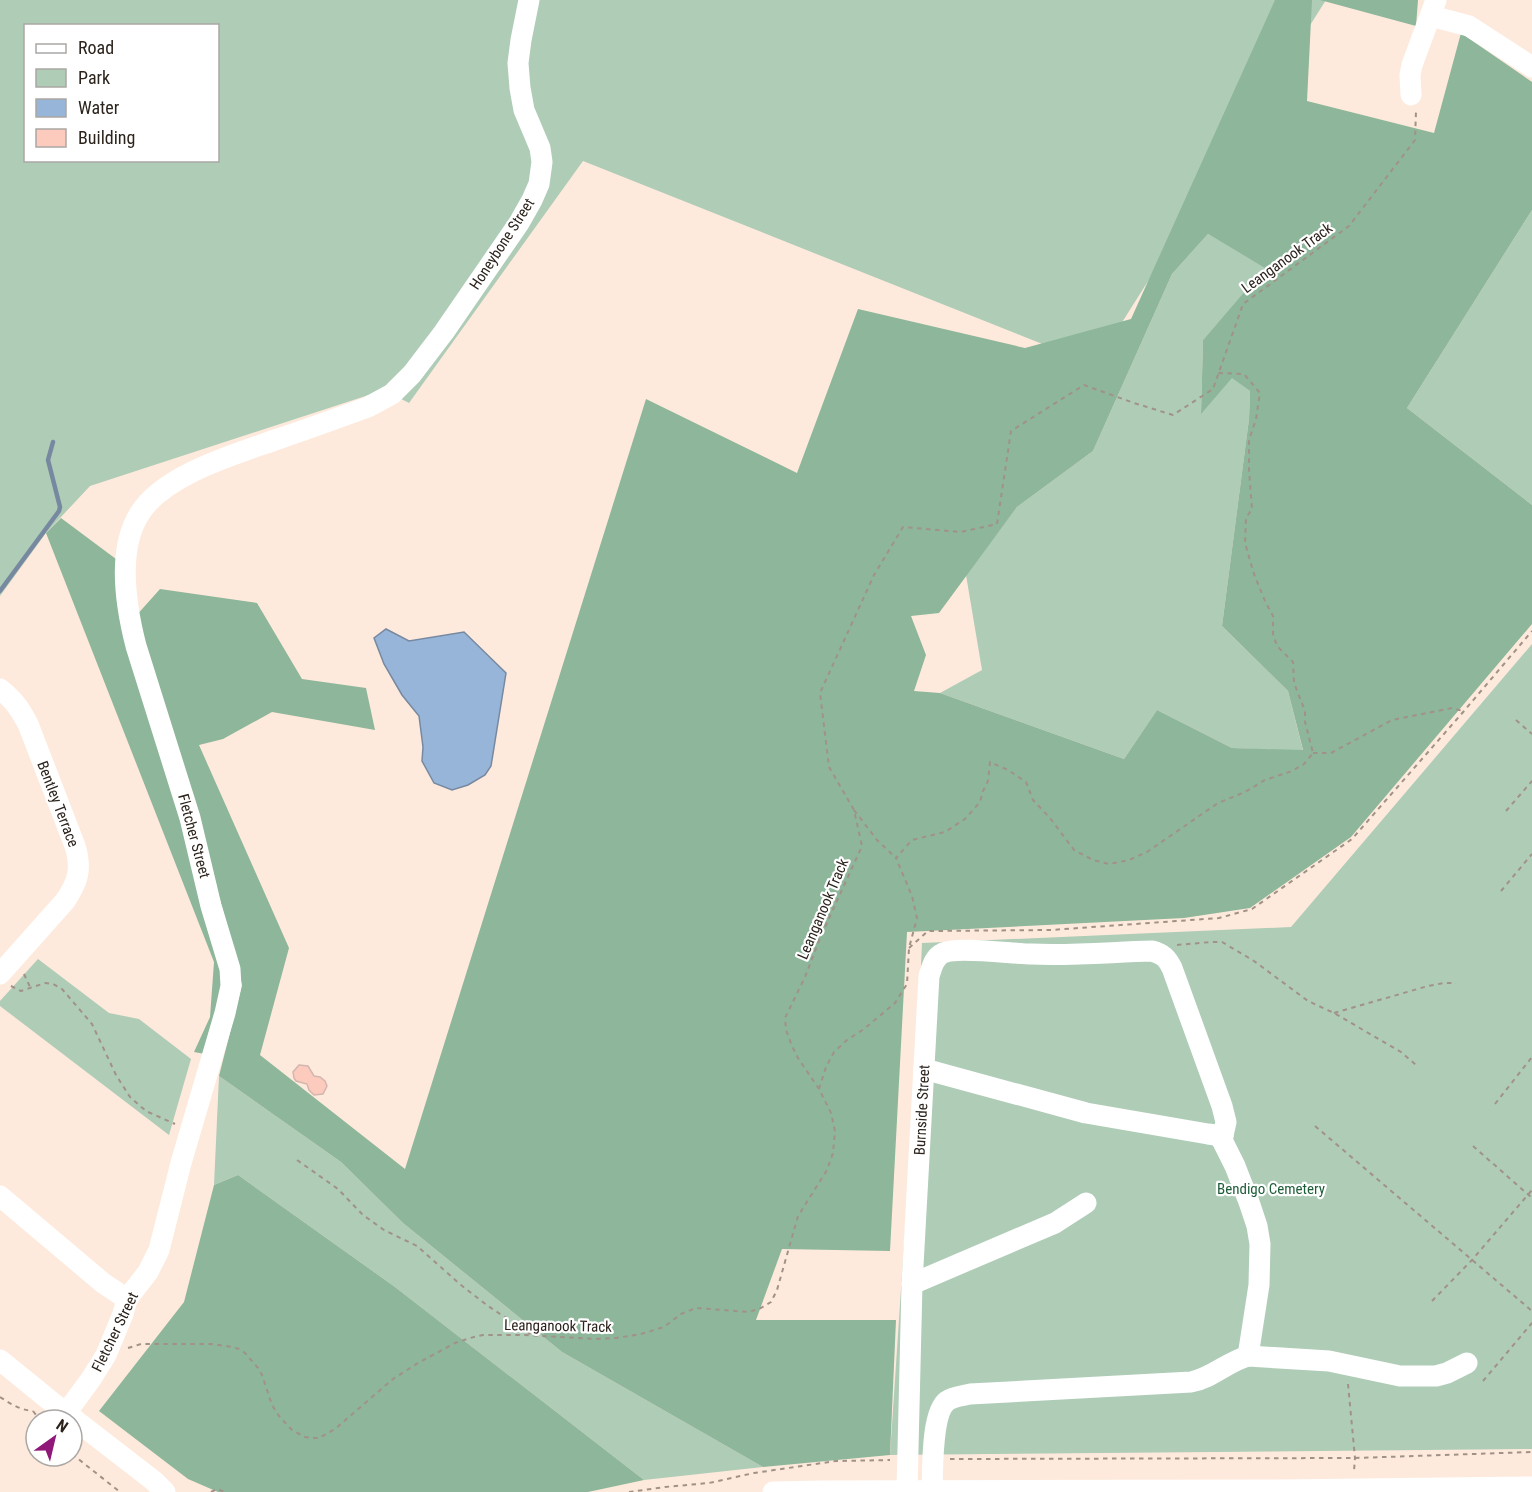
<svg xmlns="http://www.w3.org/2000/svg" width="1532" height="1492" font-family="'Roboto Condensed',sans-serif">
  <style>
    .green { fill: #afccb7; fill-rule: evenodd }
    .forest { fill: #8db69a; fill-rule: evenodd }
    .water { fill: #97b5d8; stroke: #7789a0; stroke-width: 1.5 }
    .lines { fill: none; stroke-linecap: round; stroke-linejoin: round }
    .stream { stroke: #7789a0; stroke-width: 4.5 }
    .building { fill: #fdcabe; stroke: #d3b6ae; stroke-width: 1.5 }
    .path { stroke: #a19287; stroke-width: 2; stroke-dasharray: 4.5 4.5; stroke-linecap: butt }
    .minor { stroke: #fff; stroke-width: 21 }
    .labels { text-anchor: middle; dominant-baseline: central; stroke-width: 4.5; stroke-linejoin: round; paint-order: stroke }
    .street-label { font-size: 15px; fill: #2b231c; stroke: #fff }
    .park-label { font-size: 15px; fill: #1d5d38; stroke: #fff }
  </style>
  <rect width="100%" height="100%" fill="#feeadc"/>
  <g class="green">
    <path d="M 0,0 L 1326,0 L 1095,365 L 583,161 L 409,403 L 384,390 L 90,486 L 46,533 L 0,596 ZM 26,26 L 218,26 L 218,160 L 26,160 Z"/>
    <path d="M 1532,210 L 1532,505 L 1407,408 Z"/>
    <path d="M 1208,234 L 1266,268 L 1203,340 L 1201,413 L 1232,377 L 1250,391 L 1249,419 L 1222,626 L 1288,691 L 1303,751 L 1232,748 L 1157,710 L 1124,759 L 940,693 L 982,670 L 966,575 L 1017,507 L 1093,451 L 1172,274 Z"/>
    <path d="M 1532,644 L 1532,1449 L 890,1455 L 918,1033 L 922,943 L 1291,927 Z"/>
    <path d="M 38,959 L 109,1013 L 139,1019 L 191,1059 L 169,1135 L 0,1006 L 0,1001 Z"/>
    <path d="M 219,1076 L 341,1162 L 403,1223 L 562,1352 L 763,1467 L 644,1480 L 395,1287 L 238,1175 L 214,1185 Z"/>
  </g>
  <g class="forest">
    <path d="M 1275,0 L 1312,0 L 1307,101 L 1434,133 L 1461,33 L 1532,82 L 1532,210 L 1407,408 L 1532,505 L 1532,624 L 1351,837 L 1250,908 L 1184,918 L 907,932 L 890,1251 L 782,1249 L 756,1320 L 896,1320 L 890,1455 L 763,1467 L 562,1352 L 403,1223 L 341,1162 L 219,1076 L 242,985 L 222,907 L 135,617 L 160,589 L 257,603 L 302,679 L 366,688 L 375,730 L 272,712 L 223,739 L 199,745 L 289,948 L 260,1055 L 405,1169 L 646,399 L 797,473 L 858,309 L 1025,348 L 1131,319 ZM 1208,234 L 1265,268 L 1203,340 L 1201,414 L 1232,378 L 1250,391 L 1249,419 L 1222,626 L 1288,691 L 1303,750 L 1232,748 L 1157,710 L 1124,759 L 940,693 L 914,691 L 926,655 L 911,616 L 939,613 L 1017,507 L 1093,451 L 1172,274 Z"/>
    <path d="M 1320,0 L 1418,0 L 1416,26 Z"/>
    <path d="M 61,518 L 120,562 L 187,830 L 227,995 L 205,1054 L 194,1052 L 210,1017 L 214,962 L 46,533 Z"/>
    <path d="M 238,1175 L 395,1287 L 644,1480 L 588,1492 L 218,1492 L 188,1479 L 99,1411 L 184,1302 L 214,1185 Z"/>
  </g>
  <path class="water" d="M 386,629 L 409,641 L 464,632 L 506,673 L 491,766 L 485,775 L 468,785 L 452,790 L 434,783 L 422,761 L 423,747 L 419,716 L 402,695 L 384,664 L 374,638 Z"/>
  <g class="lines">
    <path class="stream" d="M 0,591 L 59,511 L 60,507 L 48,460 L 53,442"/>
  </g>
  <path class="building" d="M 299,1065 L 308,1066 L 314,1076 L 320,1077 L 325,1081 L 327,1086 L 323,1094 L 314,1095 L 309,1090 L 307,1084 L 296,1081 L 294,1078 L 293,1072 Z"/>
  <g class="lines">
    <g class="path">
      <path d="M 1516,720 L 1532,734"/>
      <path d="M 1313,753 L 1331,753 L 1392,720 L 1452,708 L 1463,711"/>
      <path d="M 854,810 L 877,840 L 896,858"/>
      <path d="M 1506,811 L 1532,781"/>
      <path d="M 1501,891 L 1532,854"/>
      <path d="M 1177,945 L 1211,942 L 1222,942 L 1254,961 L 1308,1001 L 1334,1013 L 1401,1052 L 1416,1065"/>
      <path d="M 909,948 L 928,931 L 1051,930 L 1219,918 L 1252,909 L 1352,839 L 1464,711 L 1532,631"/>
      <path d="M 24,974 L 30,987"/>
      <path d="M 11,986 L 21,991 L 45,983 L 53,984 L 62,989 L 92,1024 L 116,1075 L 130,1097 L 146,1111 L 175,1124"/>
      <path d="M 1334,1013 L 1428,986 L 1444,983 L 1456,983"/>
      <path d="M 819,1089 L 826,1067 L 834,1052 L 847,1040 L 864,1029 L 895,1003 L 907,984 L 909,948 L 917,918 L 912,896 L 896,858 L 912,840 L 945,832 L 965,819 L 980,802 L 983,791 L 988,781 L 990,762 L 1008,770 L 1026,782 L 1033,800 L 1050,818 L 1074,850 L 1093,860 L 1109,864 L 1129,860 L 1147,852 L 1218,803 L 1245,792 L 1265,780 L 1292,771 L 1304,764 L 1313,753 L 1305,722 L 1305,711 L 1294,683 L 1293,662 L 1277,646 L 1273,634 L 1273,616 L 1265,601 L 1254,574 L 1245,543 L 1246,518 L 1252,509 L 1249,470 L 1249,440 L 1256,419 L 1260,393 L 1244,374 L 1218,373"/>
      <path d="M 1495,1104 L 1532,1057"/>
      <path d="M 1315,1126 L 1532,1311"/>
      <path d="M 1473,1146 L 1532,1198"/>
      <path d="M 297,1160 L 338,1189 L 363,1215 L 384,1230 L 417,1246 L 461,1285 L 488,1306 L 532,1335"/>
      <path d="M 1432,1301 L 1472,1260 L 1532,1190"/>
      <path d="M 128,1348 L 141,1344 L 211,1344 L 233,1347 L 239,1349 L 245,1353 L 258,1368 L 262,1375 L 272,1405 L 279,1416 L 292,1430 L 305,1437 L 311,1438 L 319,1438 L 335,1429 L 393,1379 L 418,1363 L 455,1343 L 470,1338 L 483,1335 L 525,1335 L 596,1339 L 616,1338 L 641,1334 L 664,1327 L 681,1314 L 696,1308 L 749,1312 L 761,1308 L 771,1302 L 777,1290 L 798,1216 L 827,1170 L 833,1153 L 835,1131 L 831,1113 L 819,1089 L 798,1058 L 792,1046 L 786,1030 L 785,1018 L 805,977 L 820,938 L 862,846 L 854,810 L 829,767 L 820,693 L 874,575 L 903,527 L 961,532 L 997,524 L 1011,431 L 1084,385 L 1134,403 L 1173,415 L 1213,389 L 1243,304 L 1349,226 L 1415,140 L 1416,111"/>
      <path d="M 1483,1381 L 1532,1323"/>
      <path d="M 1348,1384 L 1355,1458 L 1354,1471"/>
      <path d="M 0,1397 C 11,1404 20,1410 33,1411"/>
      <path d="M 33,1411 L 40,1420"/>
      <path d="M 72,1454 L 120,1492"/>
      <path d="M 950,1459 L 1355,1458 L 1532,1452"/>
      <path d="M 211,1492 L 217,1489 L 225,1492"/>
      <path d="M 629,1492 L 665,1487 L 709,1483 L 754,1473 L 836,1461 L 890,1460"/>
    </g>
    <g class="minor">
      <path d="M 1431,16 L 1469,26 L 1532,67"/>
      <path d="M 1411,95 L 1410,75 L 1412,65 L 1436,0"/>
      <path d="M 0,974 L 65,901 C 78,882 82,869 75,846 L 28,724 C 20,709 14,700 0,689"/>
      <path d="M 924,1069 L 1086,1113 L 1208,1134 L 1223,1136"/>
      <path d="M 0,1196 L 103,1283 L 127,1299"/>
      <path d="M 912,1284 L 1055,1223 L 1086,1203"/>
      <path d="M 0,1360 L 48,1399 L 154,1481 L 165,1492"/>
      <path d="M 66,1413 L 91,1379 L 106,1355 L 123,1314 L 127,1299 L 148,1272 L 159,1250 L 181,1163 L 225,1013 L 231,986 L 230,969 L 211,906 L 190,818 L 136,646 C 126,607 116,550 140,513 C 165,474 236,454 278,439 C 308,429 338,418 368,407 L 392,394 L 412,374 L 444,332 L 519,223 L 532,200 L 539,184 L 542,162 L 540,148 L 524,110 L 520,88 L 518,63 L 521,40 L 529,0"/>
      <path d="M 907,1490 L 912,1284 L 929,976 C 932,967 934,957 943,953 C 957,946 1013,954 1031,954 C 1071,956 1112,952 1152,951 C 1163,954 1167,958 1172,968 L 1222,1106 L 1226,1122 L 1222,1140 L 1235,1166 L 1249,1202 L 1257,1226 L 1260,1244 L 1259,1285 L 1248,1356"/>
      <path d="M 932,1490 C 933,1470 931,1413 947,1401 C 954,1396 963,1396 970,1394 L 1191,1382 C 1212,1378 1227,1362 1248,1356 L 1329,1361 L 1400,1376 L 1436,1376 L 1447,1373 L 1467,1363"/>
      <path d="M 773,1492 L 822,1491 L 1279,1490 L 1532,1487"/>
    </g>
  </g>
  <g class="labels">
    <g class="street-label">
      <text transform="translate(502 244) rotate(-57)">Honeybone Street</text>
      <text transform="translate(1287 258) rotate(-36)">Leanganook Track</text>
      <text transform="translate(58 804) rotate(69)">Bentley Terrace</text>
      <text transform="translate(194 836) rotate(75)">Fletcher Street</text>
      <text transform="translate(823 909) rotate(-67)">Leanganook Track</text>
      <text transform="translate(922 1110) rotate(-87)">Burnside Street</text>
      <text transform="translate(558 1326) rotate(1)">Leanganook Track</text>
      <text transform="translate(115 1332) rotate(-64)">Fletcher Street</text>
    </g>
    <g class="park-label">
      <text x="1271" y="1189">Bendigo Cemetery</text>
    </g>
  </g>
  <rect x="24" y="24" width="195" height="138" fill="#ffffff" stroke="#aaa7a4" stroke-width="1.5"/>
  <rect x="36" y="44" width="30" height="9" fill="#ffffff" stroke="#aaa7a4" stroke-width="1.5"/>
  <text x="78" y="54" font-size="18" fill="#2b231c">Road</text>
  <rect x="36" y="69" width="30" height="18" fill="#afccb7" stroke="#aaa7a4" stroke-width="1.5"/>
  <text x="78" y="84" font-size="18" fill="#2b231c">Park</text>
  <rect x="36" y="99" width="30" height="18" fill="#97b5d8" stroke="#aaa7a4" stroke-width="1.5"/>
  <text x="78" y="114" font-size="18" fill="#2b231c">Water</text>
  <rect x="36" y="129" width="30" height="18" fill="#fdcabe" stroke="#aaa7a4" stroke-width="1.5"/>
  <text x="78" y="144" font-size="18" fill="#2b231c">Building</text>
  <g transform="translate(54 1438) rotate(34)"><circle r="28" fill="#ffffff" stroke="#aaa7a4" stroke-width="1.5"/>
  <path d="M0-4.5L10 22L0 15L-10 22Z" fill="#8f1878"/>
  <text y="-9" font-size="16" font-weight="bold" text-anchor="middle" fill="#2b231c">N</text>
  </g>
</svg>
